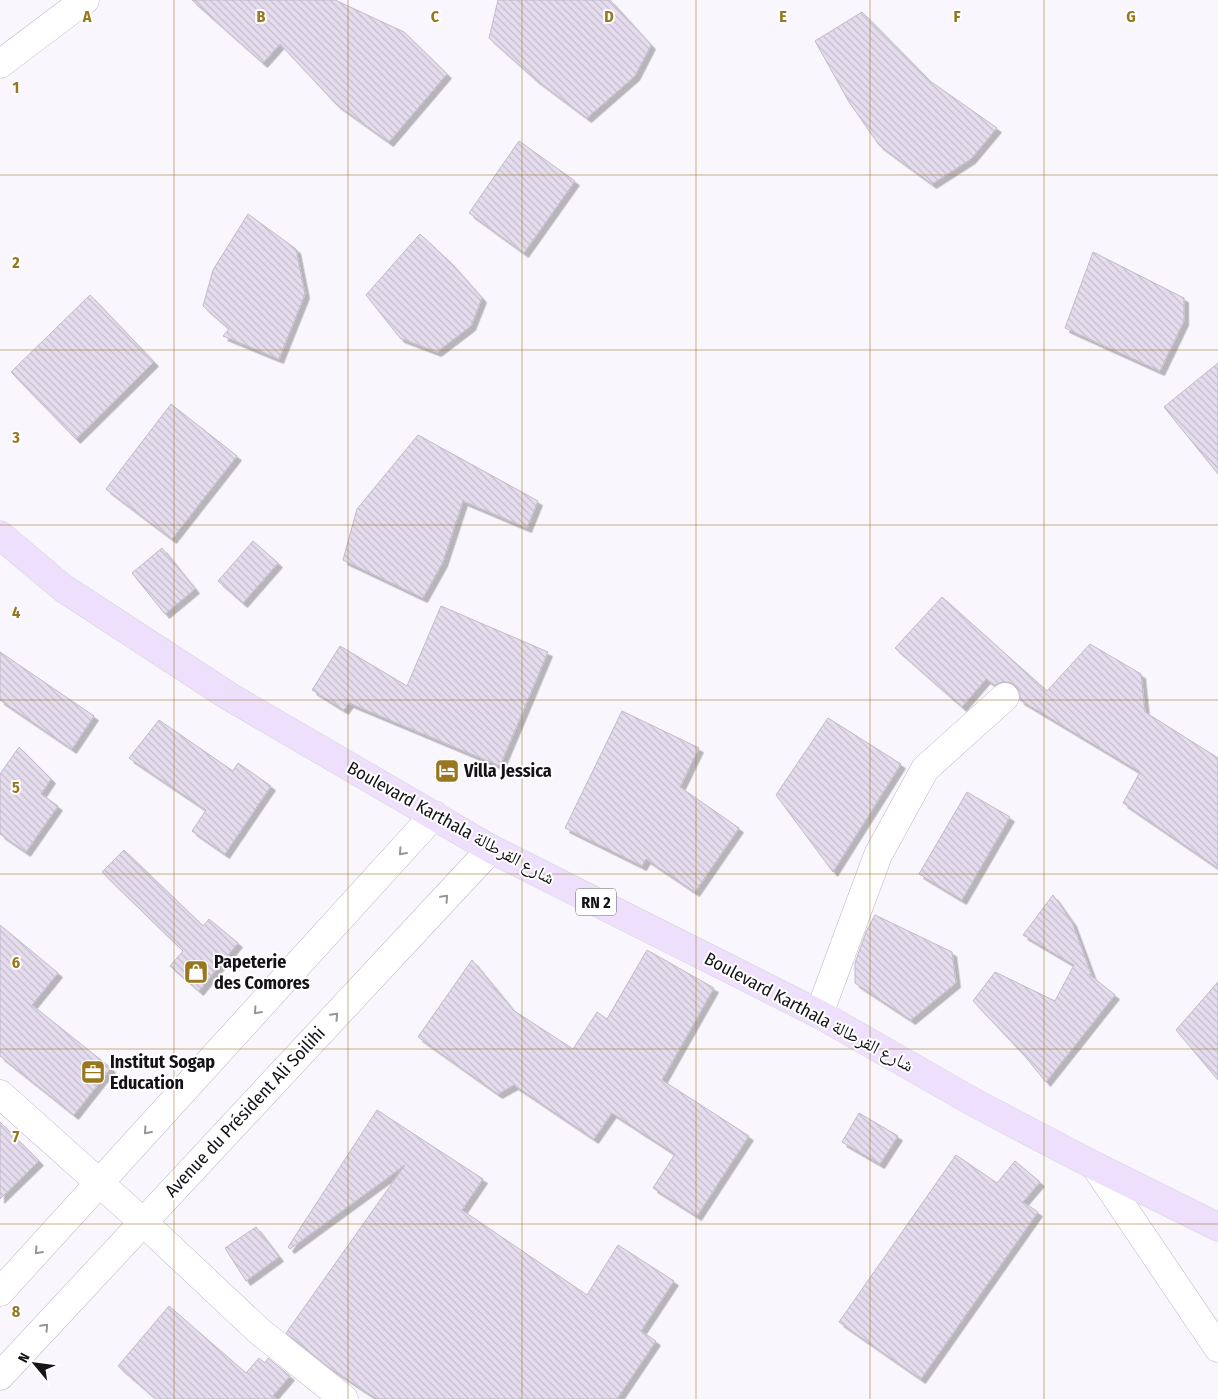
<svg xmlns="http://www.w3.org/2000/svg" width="1218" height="1399" font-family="'Fira Sans Condensed','Noto Naskh Arabic',sans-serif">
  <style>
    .building { fill: url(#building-back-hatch); stroke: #c2baca; filter: url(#shadow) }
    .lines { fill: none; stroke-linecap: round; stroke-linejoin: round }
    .minor-casing { stroke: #bdb5c6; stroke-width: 29 }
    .major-casing { stroke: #d5d5d5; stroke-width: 29 }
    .minor { stroke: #fff; stroke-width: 28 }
    .major { stroke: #eedffd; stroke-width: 28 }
    .oneway { stroke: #969597 }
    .grid { fill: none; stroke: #987720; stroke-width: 1; stroke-opacity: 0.55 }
    .labels { text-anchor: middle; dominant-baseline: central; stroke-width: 4; stroke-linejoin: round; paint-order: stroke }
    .shield { fill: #fff; stroke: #5b5a5d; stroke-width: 1 }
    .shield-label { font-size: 16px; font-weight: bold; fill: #151318 }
    .poi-label { font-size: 18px; font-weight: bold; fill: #151318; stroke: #fff; text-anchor: start }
    .street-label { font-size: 18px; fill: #151318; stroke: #fff }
    .grid-label { font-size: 16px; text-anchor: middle; font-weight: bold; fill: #987720; stroke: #fff; stroke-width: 4; stroke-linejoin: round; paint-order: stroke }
  </style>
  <defs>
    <pattern id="building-back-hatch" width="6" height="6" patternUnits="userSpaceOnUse" patternTransform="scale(1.25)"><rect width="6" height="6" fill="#e5ddee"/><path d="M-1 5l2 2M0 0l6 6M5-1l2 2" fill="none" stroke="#c4bdcb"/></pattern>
    <filter id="shadow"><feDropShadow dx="4.5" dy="4.5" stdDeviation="0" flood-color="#0004"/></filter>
  </defs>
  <rect width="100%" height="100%" fill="#faf6fd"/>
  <g class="building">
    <path d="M 192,0 L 335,0 L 404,32 L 447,74 L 389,142 L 336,104 L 280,44 L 263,63 Z"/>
    <path d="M 498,0 L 610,0 L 651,45 L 635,76 L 587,118 L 535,79 L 489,38 Z"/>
    <path d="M 862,12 L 930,81 L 997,128 L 971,159 L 932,184 L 879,145 L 849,102 L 815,41 Z"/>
    <path d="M 519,141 L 575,181 L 524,253 L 469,213 Z"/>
    <path d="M 248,214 L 296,249 L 305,294 L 279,359 L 223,336 L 229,329 L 203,306 L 213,270 Z"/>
    <path d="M 420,234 L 451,263 L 482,298 L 471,326 L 437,352 L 400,338 L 366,295 Z"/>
    <path d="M 1093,252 L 1184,298 L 1184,321 L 1160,371 L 1065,328 Z"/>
    <path d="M 90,295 L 154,362 L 76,439 L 11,372 Z"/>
    <path d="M 1218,363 L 1218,474 L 1164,407 Z"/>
    <path d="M 171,404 L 237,456 L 172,539 L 106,489 Z"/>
    <path d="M 418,435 L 538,501 L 527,528 L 463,501 L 443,562 L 423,598 L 343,560 L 357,509 Z"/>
    <path d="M 253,541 L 278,563 L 243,603 L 218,581 Z"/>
    <path d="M 162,548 L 195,589 L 165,614 L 132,573 Z"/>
    <path d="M 942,597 L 1047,691 L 1090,644 L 1141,674 L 1145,712 L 1218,758 L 1218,868 L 1123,803 L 1140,772 L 1020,700 L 1020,693 L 1016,686 L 1009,682 L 1002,682 L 995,685 L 986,679 L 962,707 L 895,648 Z"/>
    <path d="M 441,606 L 548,652 L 500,766 L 349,703 L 344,710 L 312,690 L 340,646 L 407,686 Z"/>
    <path d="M 0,652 L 94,716 L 72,749 L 0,700 Z"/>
    <path d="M 622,711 L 699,748 L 680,787 L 739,828 L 695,892 L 646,859 L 642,866 L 565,828 Z"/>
    <path d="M 828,718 L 901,764 L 833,872 L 776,795 Z"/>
    <path d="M 159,720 L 233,771 L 238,763 L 271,786 L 225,854 L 192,831 L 206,810 L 129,758 Z"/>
    <path d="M 19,747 L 51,779 L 41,794 L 58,806 L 26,852 L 0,834 L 0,774 Z"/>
    <path d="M 967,792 L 1010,817 L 962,900 L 919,874 Z"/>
    <path d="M 124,850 L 203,926 L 209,919 L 238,943 L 199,991 L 170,966 L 183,951 L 102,872 Z"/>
    <path d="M 1053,895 L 1072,922 L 1092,976 L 1089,974 L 1115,995 L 1046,1082 L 1024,1055 L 973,1001 L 995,972 L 1055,1001 L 1074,965 L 1023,935 Z"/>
    <path d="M 875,915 L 952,952 L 956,983 L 911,1020 L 855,983 L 855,963 L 866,932 Z"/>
    <path d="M 0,925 L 58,973 L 32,1005 L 111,1068 L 74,1115 L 0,1056 Z"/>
    <path d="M 647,950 L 714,988 L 662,1080 L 749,1136 L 697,1216 L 653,1188 L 675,1154 L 612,1113 L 594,1139 L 514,1085 L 498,1094 L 418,1037 L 472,960 L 513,1010 L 573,1049 L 597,1012 L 607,1019 Z"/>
    <path d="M 1218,982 L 1218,1080 L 1176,1030 Z"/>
    <path d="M 377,1110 L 483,1179 L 462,1210 L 587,1295 L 618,1245 L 674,1281 L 641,1331 L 656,1341 L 617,1399 L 377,1399 L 330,1368 L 286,1333 L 405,1165 L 290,1249 L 288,1247 Z"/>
    <path d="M 859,1113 L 898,1136 L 880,1164 L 842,1142 Z"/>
    <path d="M 0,1122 L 39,1161 L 0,1199 Z"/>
    <path d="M 956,1155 L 997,1183 L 1015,1161 L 1040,1182 L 1023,1202 L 1038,1212 L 921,1379 L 839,1322 Z"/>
    <path d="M 256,1227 L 279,1257 L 246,1281 L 225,1248 Z"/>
    <path d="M 169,1306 L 246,1373 L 259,1358 L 265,1363 L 268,1358 L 290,1376 L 273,1396 L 277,1399 L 156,1399 L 118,1366 Z"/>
  </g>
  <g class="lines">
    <defs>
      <g id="minor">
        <path d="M 0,64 L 85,0"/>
        <path d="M 819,1014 L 878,855 L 925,769 L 1005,697"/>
        <path d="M 0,1094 L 143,1222 L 259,1331 L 344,1399"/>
        <path d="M 1095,1166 L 1218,1348"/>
        <path d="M 0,1292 L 434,815"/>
        <path d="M 0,1376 L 491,849"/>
      </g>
      <path id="major" d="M 0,535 L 63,588 L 230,697 L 491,849 L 819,1014 L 975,1103 L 1095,1166 L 1218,1227"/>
    </defs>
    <use href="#minor" class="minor-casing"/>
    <use href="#major" class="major-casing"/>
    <use href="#minor" class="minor"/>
    <use href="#major" class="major"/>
  </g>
  <defs><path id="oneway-chevron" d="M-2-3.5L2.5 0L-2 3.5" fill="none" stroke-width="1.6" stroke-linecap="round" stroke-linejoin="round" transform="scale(1.25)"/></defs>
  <g class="oneway">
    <use href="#oneway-chevron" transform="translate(402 852) rotate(132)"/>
    <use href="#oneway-chevron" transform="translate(445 898) rotate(-47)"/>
    <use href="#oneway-chevron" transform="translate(257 1011) rotate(132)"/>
    <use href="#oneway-chevron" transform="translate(335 1016) rotate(-47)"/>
    <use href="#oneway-chevron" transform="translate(147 1131) rotate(132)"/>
    <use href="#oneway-chevron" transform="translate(38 1251) rotate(132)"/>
    <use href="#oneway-chevron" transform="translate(45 1327) rotate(-47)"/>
  </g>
  <path class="grid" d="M 174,0 L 174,1399M 348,0 L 348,1399M 522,0 L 522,1399M 696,0 L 696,1399M 870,0 L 870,1399M 1044,0 L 1044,1399M 0,175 L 1218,175M 0,350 L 1218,350M 0,525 L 1218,525M 0,700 L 1218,700M 0,874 L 1218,874M 0,1049 L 1218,1049M 0,1224 L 1218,1224"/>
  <defs>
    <symbol id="hotel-square" viewBox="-11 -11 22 22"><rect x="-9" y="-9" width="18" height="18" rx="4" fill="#987720" stroke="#fff"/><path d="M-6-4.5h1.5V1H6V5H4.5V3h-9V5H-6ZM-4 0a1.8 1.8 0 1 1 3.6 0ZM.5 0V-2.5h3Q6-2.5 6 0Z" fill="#fff"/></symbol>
    <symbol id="shop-square" viewBox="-11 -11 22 22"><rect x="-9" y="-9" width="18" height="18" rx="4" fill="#987720" stroke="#fff"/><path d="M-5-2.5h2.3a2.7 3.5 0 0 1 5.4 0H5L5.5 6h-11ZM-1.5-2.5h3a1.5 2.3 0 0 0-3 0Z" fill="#fff"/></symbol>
    <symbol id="office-square" viewBox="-11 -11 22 22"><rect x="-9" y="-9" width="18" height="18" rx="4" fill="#987720" stroke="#fff"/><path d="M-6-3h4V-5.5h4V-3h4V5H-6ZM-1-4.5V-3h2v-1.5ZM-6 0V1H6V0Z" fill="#fff"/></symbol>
  </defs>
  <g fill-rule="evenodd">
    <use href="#hotel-square" x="433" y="757" width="28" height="28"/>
    <use href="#shop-square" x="182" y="958" width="28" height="28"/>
    <use href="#office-square" x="79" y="1058" width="28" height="28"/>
  </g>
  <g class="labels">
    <rect class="shield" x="576" y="888.5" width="40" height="27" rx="4"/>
    <g class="shield-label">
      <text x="596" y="902">RN 2</text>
    </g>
    <g class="poi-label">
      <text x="464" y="771">Villa Jessica</text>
      <text x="214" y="962">Papeterie<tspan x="214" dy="21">des Comores</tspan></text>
      <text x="110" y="1062">Institut Sogap<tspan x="110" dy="21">Education</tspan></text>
    </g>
    <g class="street-label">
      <text transform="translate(451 823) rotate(29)">Boulevard Karthala شارع القرطالة</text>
      <text transform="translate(809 1012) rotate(28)">Boulevard Karthala شارع القرطالة</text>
      <text transform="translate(245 1112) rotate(-47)">Avenue du Président Ali Soilihi</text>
    </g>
  </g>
  <g class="grid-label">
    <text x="87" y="22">A</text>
    <text x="261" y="22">B</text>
    <text x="435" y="22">C</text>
    <text x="609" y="22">D</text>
    <text x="783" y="22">E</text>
    <text x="957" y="22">F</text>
    <text x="1131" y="22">G</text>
    <text x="16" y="93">1</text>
    <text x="16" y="268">2</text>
    <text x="16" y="443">3</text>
    <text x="16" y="618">4</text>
    <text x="16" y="793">5</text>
    <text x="16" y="968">6</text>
    <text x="16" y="1142">7</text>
    <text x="16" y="1317">8</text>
  </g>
  <g transform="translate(35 1364) rotate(299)" stroke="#ffffff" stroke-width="4" paint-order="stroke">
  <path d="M0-4L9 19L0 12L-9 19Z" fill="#151318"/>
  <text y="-8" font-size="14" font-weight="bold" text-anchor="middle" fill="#151318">N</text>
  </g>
</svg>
